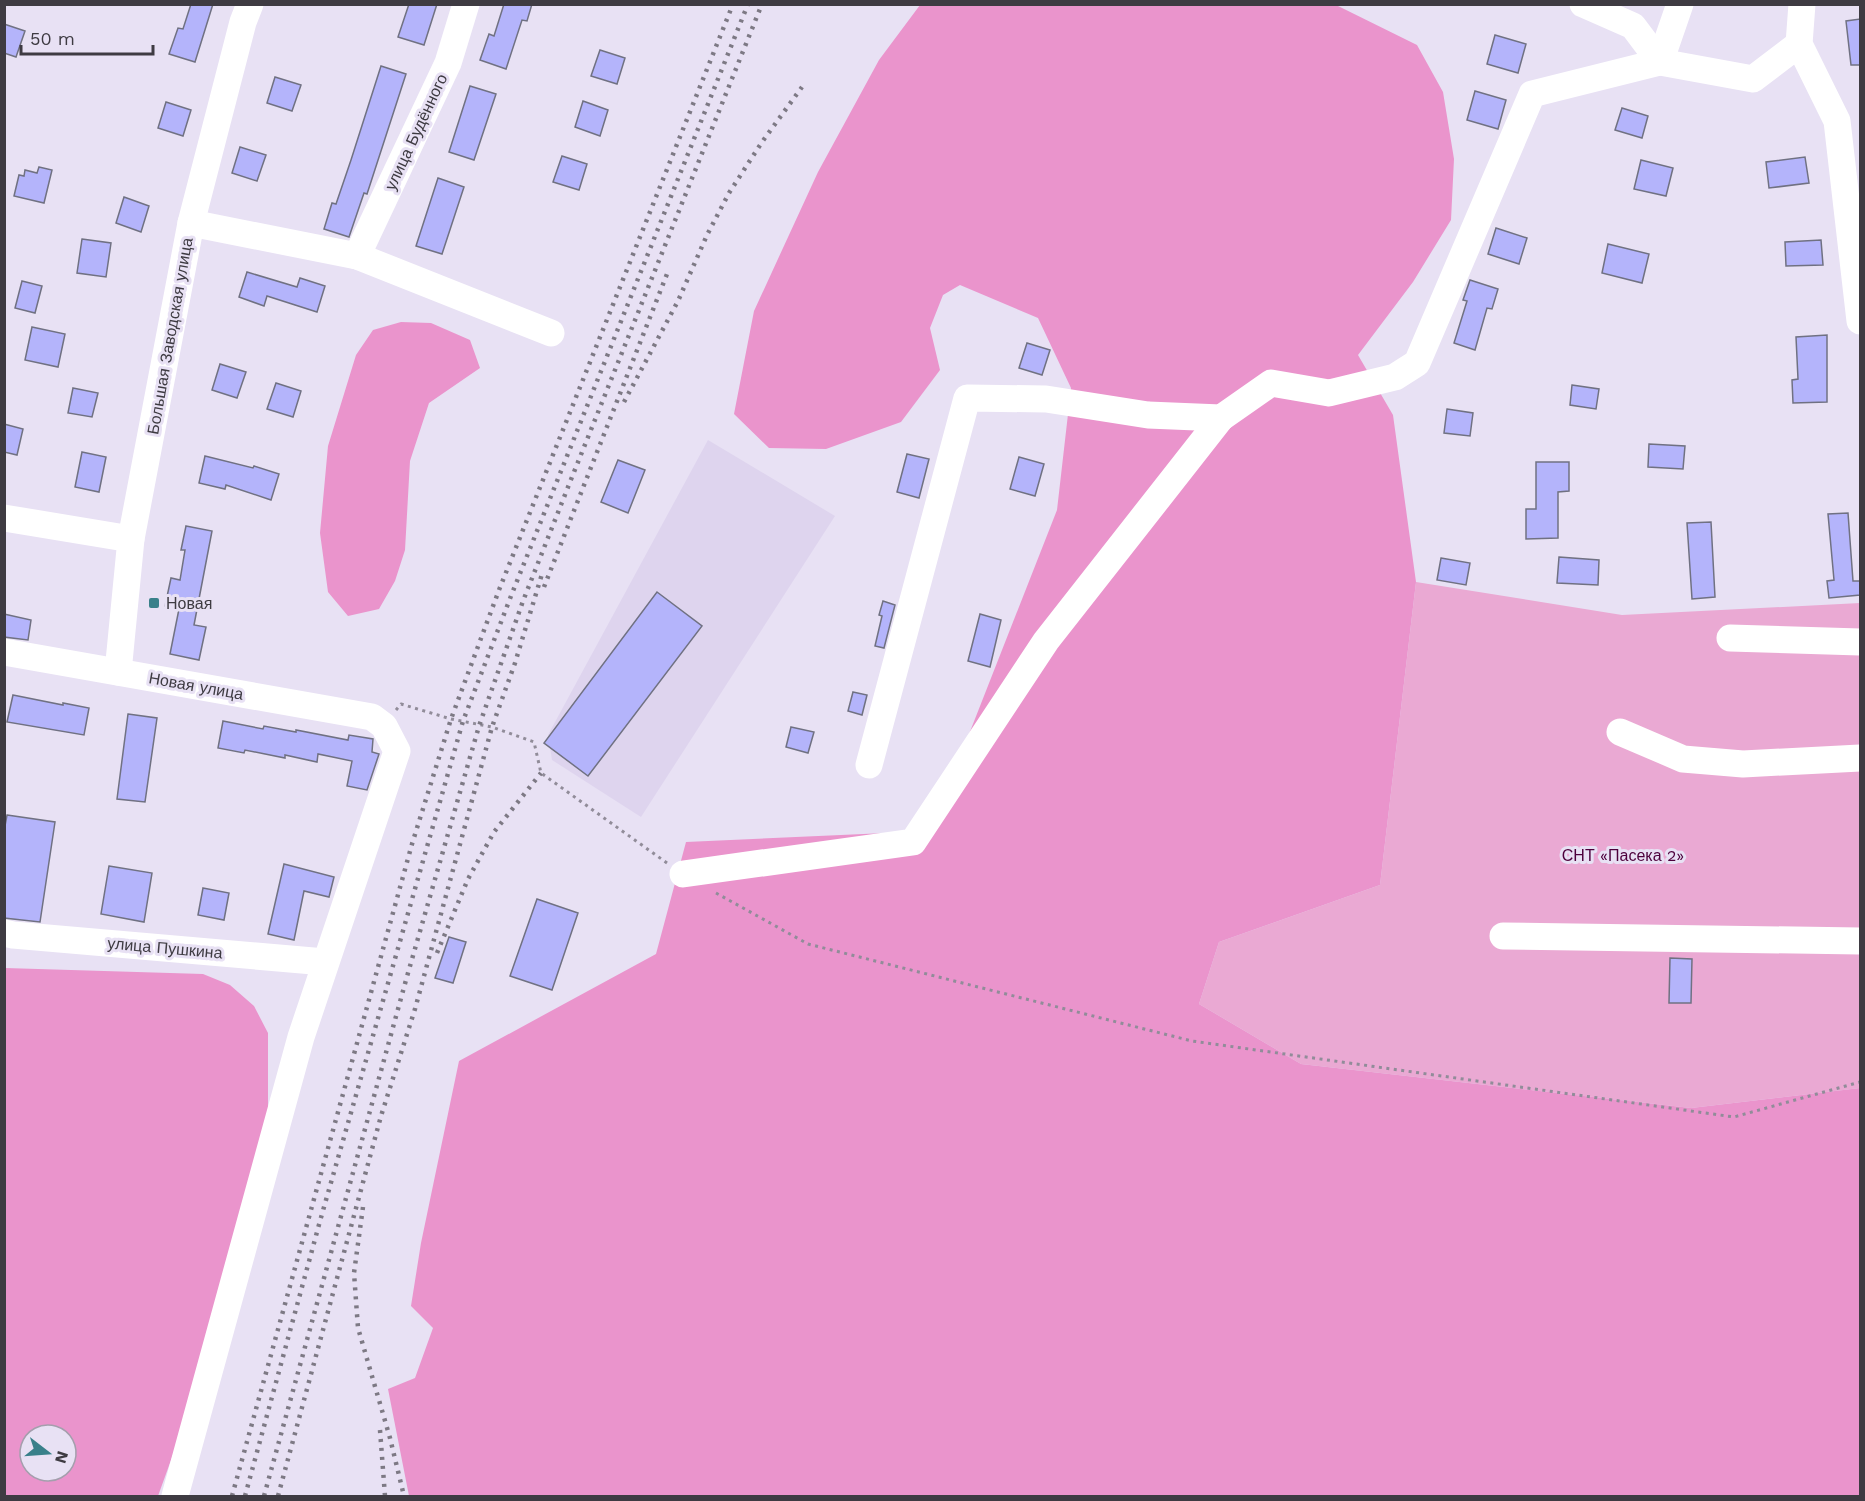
<svg xmlns="http://www.w3.org/2000/svg" width="1865" height="1501" font-family="'Work Sans',sans-serif">
  <style>
    .built { fill: #ded4ee }
    .green { fill: #eaa9d3 }
    .forest { fill: #ea94cc; fill-rule: evenodd }
    .building { fill: #b4b4fb; stroke: #707182; stroke-width: 1.5 }
    .lines { fill: none; stroke-linecap: round; stroke-linejoin: round }
    .path { stroke: #918c99; stroke-width: 3; stroke-dasharray: 3 4.5; stroke-linecap: butt }
    .minor { stroke: #fff; stroke-width: 27 }
    .rail { stroke: #7d7984; stroke-width: 4.5; stroke-dasharray: 3 6; stroke-linecap: butt }
    .poi-dot { fill: #39808a; stroke: #e8e1f4; stroke-width: 2 }
    .labels { text-anchor: middle; dominant-baseline: central; stroke-width: 6; stroke-linejoin: round; paint-order: stroke }
    .street-label { font-size: 16px; fill: #3e3b42; stroke: #e8e1f4 }
    .poi-label { font-size: 16px; fill: #3e3b42; stroke: #e8e1f4; text-anchor: start }
    .park-label { font-size: 16px; fill: #4d003c; stroke: #e8e1f4 }
  </style>
  <rect width="100%" height="100%" fill="#e8e1f4"/>
  <path class="built" d="M 708,440 L 835,516 L 641,817 L 552,760 L 548,735 Z"/>
  <path class="green" d="M 1416,582 L 1622,615 L 1860,603 L 1860,1088 L 1691,1108 L 1301,1064 L 1199,1004 L 1219,942 L 1380,885 Z"/>
  <g class="forest">
    <path d="M 920,5 L 1336,5 L 1417,45 L 1443,92 L 1454,159 L 1451,220 L 1413,282 L 1358,355 L 1393,415 L 1416,582 L 1380,885 L 1219,942 L 1199,1004 L 1301,1064 L 1691,1108 L 1860,1088 L 1860,1496 L 409,1496 L 388,1389 L 415,1378 L 433,1328 L 411,1306 L 421,1243 L 459,1061 L 656,954 L 686,842 L 931,831 L 1057,510 L 1071,388 L 1038,318 L 960,285 L 943,295 L 930,328 L 940,370 L 901,422 L 826,449 L 769,448 L 734,414 L 754,311 L 818,172 L 879,60 Z"/>
    <path d="M 401,322 L 431,323 L 470,340 L 480,368 L 429,403 L 410,461 L 405,550 L 395,581 L 379,609 L 348,616 L 328,592 L 320,533 L 328,446 L 356,355 L 373,330 Z"/>
    <path d="M 5,968 L 203,974 L 230,985 L 254,1006 L 268,1033 L 268,1122 L 175,1449 L 158,1496 L 5,1496 ZM 30,1435 L 66,1435 L 66,1471 L 30,1471 Z"/>
  </g>
  <g class="building">
    <path d="M 191,4 L 213,4 L 195,62 L 169,54 L 178,28 L 183,29 Z"/>
    <path d="M 409,4 L 437,4 L 424,45 L 398,37 Z"/>
    <path d="M 504,4 L 532,4 L 527,21 L 522,20 L 506,69 L 480,60 L 489,34 L 494,36 Z"/>
    <path d="M 1860,19 L 1860,65 L 1851,65 L 1846,21 Z"/>
    <path d="M 4,24 L 25,31 L 16,57 L 4,53 Z"/>
    <path d="M 1495,35 L 1526,44 L 1518,73 L 1487,64 Z"/>
    <path d="M 600,50 L 625,58 L 617,84 L 591,76 Z"/>
    <path d="M 381,66 L 406,74 L 367,194 L 364,193 L 349,237 L 324,229 L 332,203 L 336,204 L 351,160 Z"/>
    <path d="M 275,77 L 301,85 L 292,111 L 267,103 Z"/>
    <path d="M 470,86 L 496,94 L 474,160 L 449,152 Z"/>
    <path d="M 1475,91 L 1506,100 L 1498,129 L 1467,120 Z"/>
    <path d="M 583,101 L 608,110 L 600,136 L 575,127 Z"/>
    <path d="M 166,102 L 191,110 L 183,136 L 158,128 Z"/>
    <path d="M 1622,108 L 1648,116 L 1642,138 L 1615,130 Z"/>
    <path d="M 240,147 L 266,155 L 257,181 L 232,173 Z"/>
    <path d="M 562,156 L 587,164 L 579,190 L 553,182 Z"/>
    <path d="M 1805,157 L 1809,183 L 1769,188 L 1766,162 Z"/>
    <path d="M 1641,160 L 1673,168 L 1666,196 L 1634,189 Z"/>
    <path d="M 39,167 L 52,170 L 44,203 L 14,196 L 19,175 L 24,176 L 25,170 L 37,173 Z"/>
    <path d="M 438,178 L 464,187 L 442,254 L 416,246 Z"/>
    <path d="M 124,197 L 149,206 L 141,232 L 116,223 Z"/>
    <path d="M 1496,228 L 1527,238 L 1519,264 L 1488,254 Z"/>
    <path d="M 82,239 L 111,243 L 106,277 L 77,273 Z"/>
    <path d="M 1821,240 L 1823,265 L 1786,266 L 1785,242 Z"/>
    <path d="M 1608,244 L 1649,254 L 1642,283 L 1602,273 Z"/>
    <path d="M 247,272 L 297,287 L 300,278 L 325,286 L 317,312 L 267,296 L 264,306 L 239,297 Z"/>
    <path d="M 1470,280 L 1498,289 L 1492,309 L 1487,308 L 1475,350 L 1454,343 L 1467,301 L 1463,300 Z"/>
    <path d="M 22,281 L 42,286 L 35,313 L 15,308 Z"/>
    <path d="M 32,327 L 65,334 L 58,367 L 25,360 Z"/>
    <path d="M 1827,335 L 1827,402 L 1793,403 L 1792,380 L 1798,379 L 1796,337 Z"/>
    <path d="M 1027,343 L 1050,350 L 1042,375 L 1019,368 Z"/>
    <path d="M 220,364 L 246,372 L 237,398 L 212,390 Z"/>
    <path d="M 276,383 L 301,391 L 293,417 L 267,409 Z"/>
    <path d="M 1572,385 L 1599,389 L 1596,409 L 1570,405 Z"/>
    <path d="M 73,388 L 98,393 L 92,417 L 68,413 Z"/>
    <path d="M 1447,409 L 1473,413 L 1470,436 L 1444,433 Z"/>
    <path d="M 4,424 L 23,429 L 17,455 L 4,452 Z"/>
    <path d="M 1649,444 L 1685,446 L 1683,469 L 1648,467 Z"/>
    <path d="M 82,452 L 106,457 L 99,492 L 75,487 Z"/>
    <path d="M 907,454 L 929,459 L 919,498 L 897,492 Z"/>
    <path d="M 205,456 L 253,468 L 254,466 L 279,474 L 271,500 L 226,485 L 225,489 L 199,483 Z"/>
    <path d="M 1019,457 L 1044,464 L 1035,496 L 1010,489 Z"/>
    <path d="M 618,460 L 645,470 L 628,513 L 601,502 Z"/>
    <path d="M 1536,462 L 1569,462 L 1569,491 L 1558,492 L 1558,538 L 1526,539 L 1526,509 L 1536,509 Z"/>
    <path d="M 1848,513 L 1853,581 L 1860,581 L 1860,595 L 1829,598 L 1827,581 L 1834,580 L 1828,514 Z"/>
    <path d="M 1711,522 L 1715,597 L 1692,599 L 1687,523 Z"/>
    <path d="M 186,526 L 212,531 L 194,625 L 206,627 L 199,660 L 170,654 L 179,609 L 165,606 L 171,578 L 180,580 L 185,550 L 181,550 Z"/>
    <path d="M 1559,557 L 1599,560 L 1598,585 L 1557,583 Z"/>
    <path d="M 1441,558 L 1470,563 L 1466,585 L 1437,580 Z"/>
    <path d="M 657,592 L 702,626 L 588,776 L 544,743 Z"/>
    <path d="M 883,601 L 895,605 L 884,648 L 875,646 L 882,616 L 879,615 Z"/>
    <path d="M 4,614 L 31,620 L 28,640 L 4,637 Z"/>
    <path d="M 980,614 L 1001,620 L 990,667 L 968,661 Z"/>
    <path d="M 853,692 L 867,695 L 862,715 L 848,711 Z"/>
    <path d="M 13,695 L 63,705 L 63,703 L 89,708 L 84,735 L 7,722 Z"/>
    <path d="M 128,714 L 157,718 L 145,802 L 117,799 Z"/>
    <path d="M 223,721 L 263,729 L 264,726 L 296,732 L 296,730 L 348,740 L 349,735 L 373,739 L 372,752 L 379,754 L 367,790 L 347,786 L 352,761 L 318,754 L 317,762 L 285,755 L 285,758 L 245,750 L 244,753 L 218,748 Z"/>
    <path d="M 791,727 L 814,732 L 808,753 L 786,747 Z"/>
    <path d="M 7,815 L 55,822 L 40,922 L 4,918 L 4,831 Z"/>
    <path d="M 284,864 L 334,877 L 329,897 L 304,891 L 294,940 L 268,934 Z"/>
    <path d="M 109,866 L 152,873 L 144,922 L 101,914 Z"/>
    <path d="M 203,888 L 229,893 L 224,920 L 198,915 Z"/>
    <path d="M 537,899 L 578,913 L 552,990 L 510,976 Z"/>
    <path d="M 449,937 L 466,942 L 453,983 L 435,978 Z"/>
    <path d="M 1670,958 L 1692,959 L 1691,1003 L 1669,1003 Z"/>
  </g>
  <g class="lines">
    <g class="path">
      <path d="M 396,710 L 401,704 L 451,719 L 492,727 L 534,742 L 541,773 L 667,863"/>
      <path d="M 716,893 L 808,944 L 1192,1041 L 1734,1117 L 1860,1082"/>
    </g>
    <g class="minor">
      <path d="M 1680,4 L 1660,62 L 1753,79 L 1799,44"/>
      <path d="M 1802,4 L 1799,44 L 1837,121 L 1860,321"/>
      <path d="M 191,223 L 357,256 L 551,333"/>
      <path d="M 357,256 L 448,63 L 466,4"/>
      <path d="M 4,518 L 131,539"/>
      <path d="M 1730,638 L 1860,642"/>
      <path d="M 4,652 L 372,717 L 384,726 L 397,751 L 301,1037 L 175,1496"/>
      <path d="M 118,672 L 131,539 L 191,223 L 243,22 L 250,4"/>
      <path d="M 1620,732 L 1683,759 L 1743,764 L 1860,758"/>
      <path d="M 869,765 L 967,398 L 1046,399 L 1148,415 L 1221,418 L 1271,383 L 1329,393 L 1395,377 L 1417,363 L 1532,94 L 1660,62 L 1633,26 L 1583,4"/>
      <path d="M 683,874 L 913,842 L 1046,641 L 1221,418"/>
      <path d="M 4,933 L 13,935 L 325,962"/>
      <path d="M 1503,936 L 1860,941"/>
    </g>
    <g class="rail">
      <path d="M 624,402 L 678,301 L 707,235 L 729,193 L 762,142 L 802,87"/>
      <path d="M 544,587 L 667,274"/>
      <path d="M 437,953 L 468,879 L 494,832 L 541,773"/>
      <path d="M 363,1207 L 354,1273 L 358,1328 L 390,1438 L 404,1496"/>
      <path d="M 380,1430 L 385,1496"/>
      <path d="M 232,1496 L 412,844 L 451,719 L 499,590 L 733,4"/>
      <path d="M 245,1496 L 320,1221 L 463,721 L 511,596 L 748,4"/>
      <path d="M 264,1496 L 406,980 L 479,726 L 523,601 L 572,477 L 762,4"/>
      <path d="M 278,1496 L 381,1116 L 415,1009 L 492,727 L 515,663 L 542,574"/>
    </g>
  </g>
  <rect class="poi-dot" x="148" y="597" width="12" height="12" rx="3"/>
  <g class="labels">
    <g class="street-label">
      <text transform="translate(416 132) rotate(-65)">улица Будённого</text>
      <text transform="translate(170 336) rotate(-80)">Большая Заводская улица</text>
      <text transform="translate(196 686) rotate(10)">Новая улица</text>
      <text transform="translate(165 948) rotate(5)">улица Пушкина</text>
    </g>
    <g class="poi-label">
      <text x="166" y="603">Новая</text>
    </g>
    <g class="park-label">
      <text x="1623" y="855">СНТ «Пасека 2»</text>
    </g>
  </g>
  <rect width="1865" height="1501" fill="none" stroke="#3e3b42" stroke-width="12"/>
  <g transform="translate(48 1453) rotate(107)"><circle r="28" fill="#e8e1f4" stroke="#a49fad" stroke-width="1.5"/>
  <path d="M0-4.5L10 22L0 15L-10 22Z" fill="#39808a"/>
  <text y="-9" font-size="16" font-weight="bold" text-anchor="middle" fill="#3e3b42">N</text>
  </g>
  <path d="M21 45v9h132v-9" fill="none" stroke="#3e3b42" stroke-width="3"/>
  <text x="30" y="45" font-size="18" fill="#3e3b42" stroke="#e8e1f4" stroke-width="4.5" paint-order="stroke">50 m</text>
</svg>
